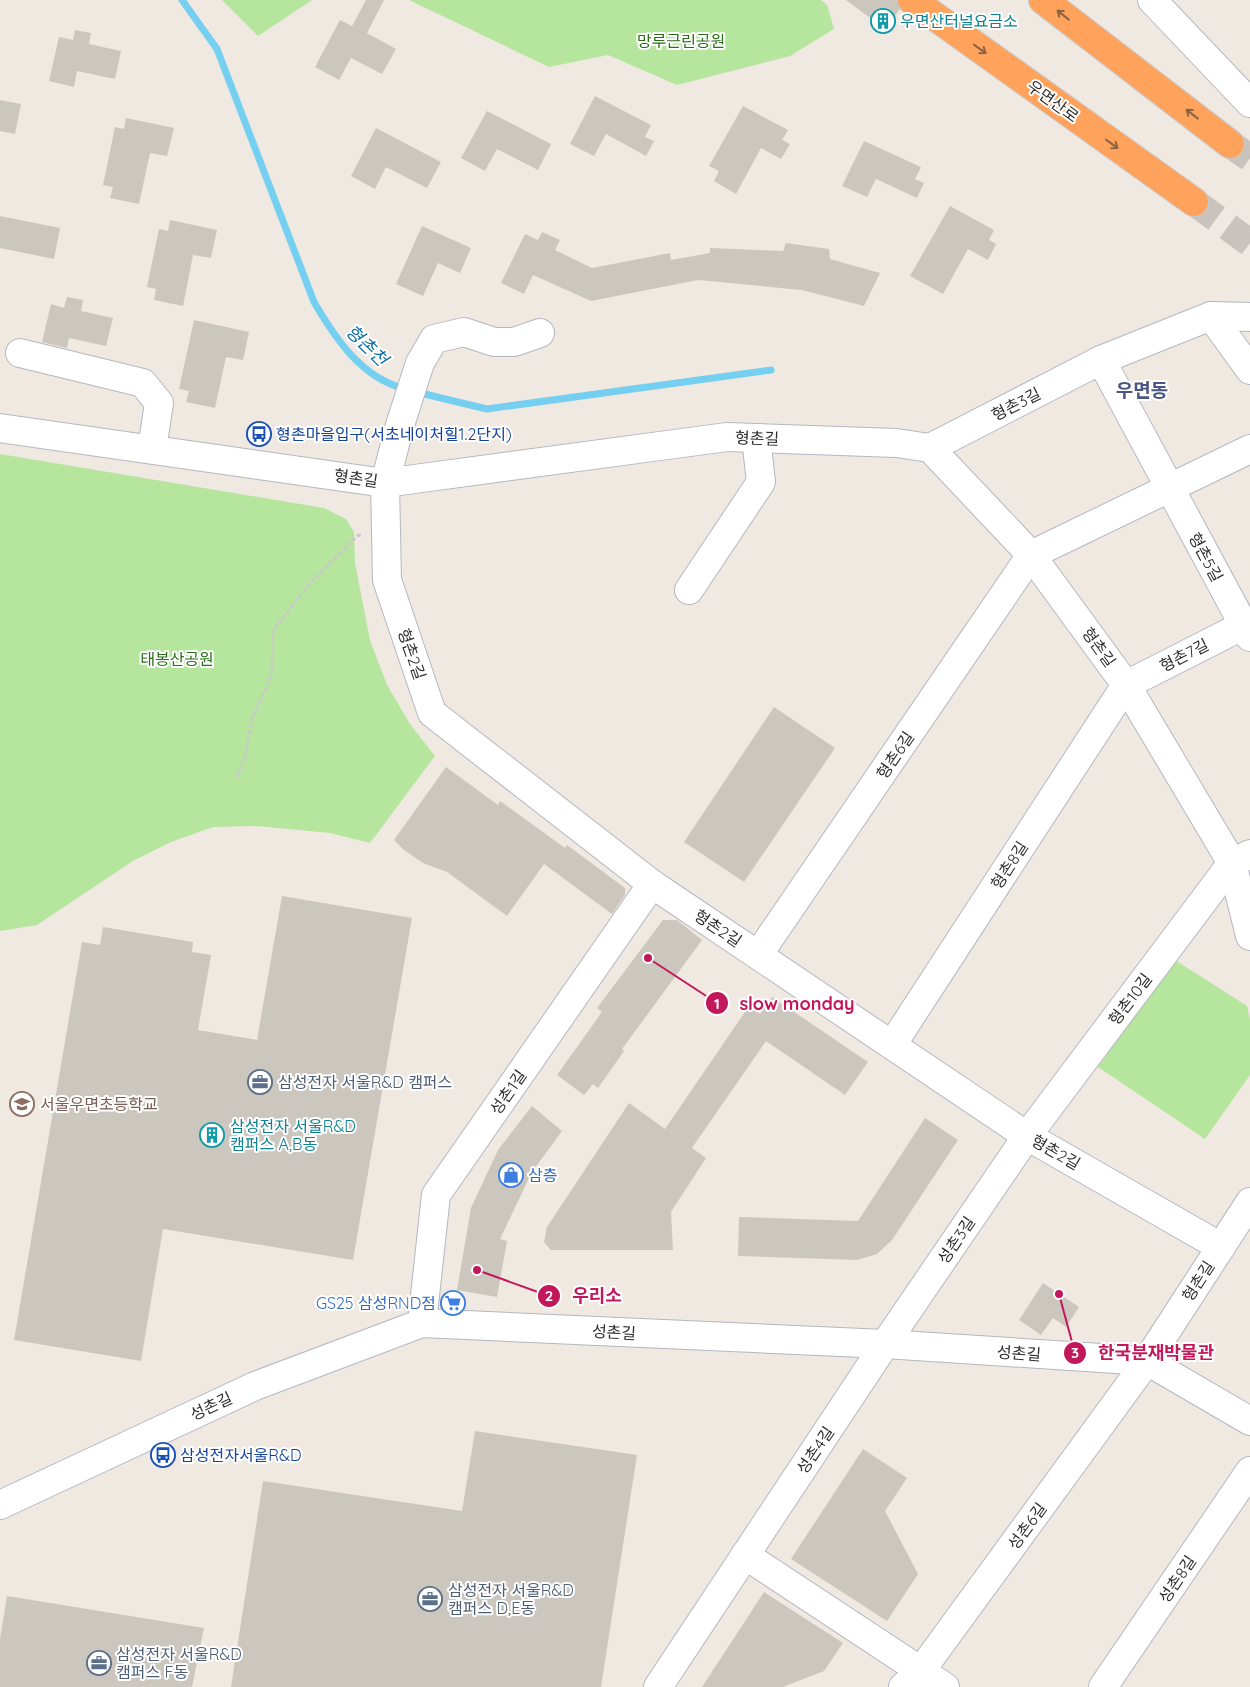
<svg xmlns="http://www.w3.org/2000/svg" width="1250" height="1687" font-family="Quicksand,'Noto Sans KR',sans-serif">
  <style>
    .green { fill: #b6e59e }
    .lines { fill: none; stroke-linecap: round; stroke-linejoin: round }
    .stream { stroke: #75cff0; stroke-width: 7 }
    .building { fill: #cbc7bf }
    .highway-tunnel { stroke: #c8c4bd; stroke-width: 28; stroke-dasharray: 28 14; stroke-linecap: butt }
    .minor-casing { stroke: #b4b7c1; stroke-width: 30 }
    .highway-casing { stroke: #c9c9c9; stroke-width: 30 }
    .path { stroke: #c9c9c9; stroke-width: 3; stroke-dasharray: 4 2.5; stroke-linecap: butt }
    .minor { stroke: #fff; stroke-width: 28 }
    .highway { stroke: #ffa35c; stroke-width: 28 }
    .oneway { stroke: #8c6343 }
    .labels { text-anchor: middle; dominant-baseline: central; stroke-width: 4; stroke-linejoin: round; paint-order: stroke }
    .culture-label { font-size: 16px; fill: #0d838f; stroke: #fff; text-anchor: start }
    .park-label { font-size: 16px; fill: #2c6e1b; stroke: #fff }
    .street-label { font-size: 16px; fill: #2e2e2e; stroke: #fff }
    .transit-label { font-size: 16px; fill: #164399; stroke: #fff; text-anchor: start }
    .service-label { font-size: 16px; fill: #4e5e75; stroke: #fff; text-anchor: start }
    .education-label { font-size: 16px; fill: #785e54; stroke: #fff; text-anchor: start }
    .shop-label { font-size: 16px; fill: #366cbe; stroke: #fff; text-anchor: start }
    .water-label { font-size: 18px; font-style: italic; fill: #0d6fa3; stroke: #fff }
    .quarter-label { font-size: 19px; font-weight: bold; fill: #4d5680; stroke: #fff }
    .leader { fill: none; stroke: #c2185b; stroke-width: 2 }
    .callout-dot { fill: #c2185b; stroke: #fff; stroke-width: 2 }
    .mark-label { font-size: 15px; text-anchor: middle; font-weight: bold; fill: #fff }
    .callout-label { font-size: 18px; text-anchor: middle; font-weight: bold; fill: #c2185b; stroke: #fff; stroke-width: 4; stroke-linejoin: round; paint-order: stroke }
  </style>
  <rect width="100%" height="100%" fill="#efe9e1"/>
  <g class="green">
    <path d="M 222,0 L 312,0 L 258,36 Z"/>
    <path d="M 409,0 L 821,0 L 827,5 L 834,29 L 790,56 L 677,85 L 608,55 L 549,67 Z"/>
    <path d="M 0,454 L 324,508 L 346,519 L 354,532 L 355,563 L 370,640 L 387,685 L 410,724 L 435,756 L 370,843 L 330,833 L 256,826 L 213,827 L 171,842 L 133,861 L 37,925 L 0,931 Z"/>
    <path d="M 1175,960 L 1247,1006 L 1250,1020 L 1250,1075 L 1205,1139 L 1098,1067 Z"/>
  </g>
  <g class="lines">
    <g class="stream">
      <path d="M 182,0 L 217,49 L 314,302 C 335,338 362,379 406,389"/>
      <path d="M 416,392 L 487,409 L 771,370"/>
    </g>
  </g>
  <g class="building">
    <path d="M 366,0 L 384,0 L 367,33 L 396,49 L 382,74 L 351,58 L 339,80 L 315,67 L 340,20 L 352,26 Z"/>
    <path d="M 846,0 L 897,0 L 900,9 L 885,29 Z"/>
    <path d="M 75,30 L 91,33 L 89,44 L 121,51 L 115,79 L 77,71 L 74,87 L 49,81 L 59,37 L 73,40 Z"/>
    <path d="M 595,96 L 651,125 L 645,137 L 654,141 L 646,156 L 606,134 L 594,156 L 570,144 Z"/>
    <path d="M 0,100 L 21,104 L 15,134 L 0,131 Z"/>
    <path d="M 743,106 L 788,130 L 782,140 L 790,144 L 781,159 L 761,148 L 736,194 L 714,181 L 719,171 L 709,166 Z"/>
    <path d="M 487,111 L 551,144 L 538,170 L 497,149 L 485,171 L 461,158 Z"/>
    <path d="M 126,118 L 174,128 L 167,156 L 150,153 L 139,204 L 110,198 L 113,187 L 103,185 L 115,127 L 124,129 Z"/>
    <path d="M 376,128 L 441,162 L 427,188 L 386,167 L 375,189 L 351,176 Z"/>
    <path d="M 864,141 L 921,167 L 915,179 L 924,183 L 917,198 L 876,179 L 867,197 L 842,186 Z"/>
    <path d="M 950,206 L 994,230 L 989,240 L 996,244 L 988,260 L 968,249 L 943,294 L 910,276 Z"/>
    <path d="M 0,216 L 60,228 L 54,259 L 0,248 Z"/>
    <path d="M 170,220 L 217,230 L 211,258 L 193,255 L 183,306 L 154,300 L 156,289 L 147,287 L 159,229 L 168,231 Z"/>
    <path d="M 422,226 L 471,248 L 460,273 L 438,263 L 423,296 L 396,284 Z"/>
    <path d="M 542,232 L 560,240 L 555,250 L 592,268 L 670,253 L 671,260 L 710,253 L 710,248 L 783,251 L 786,243 L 829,249 L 830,259 L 880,273 L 864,306 L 802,290 L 698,280 L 591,301 L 533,275 L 524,294 L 501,283 L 525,234 L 538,240 Z"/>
    <path d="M 67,297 L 83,300 L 81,311 L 113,318 L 106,346 L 69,338 L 67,348 L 42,342 L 51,304 L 64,308 Z"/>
    <path d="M 194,320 L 249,332 L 243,360 L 226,357 L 215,408 L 186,402 L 189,391 L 179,389 Z"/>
    <path d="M 774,707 L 835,748 L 744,882 L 684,842 Z"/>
    <path d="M 446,767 L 498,805 L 500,801 L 565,848 L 567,845 L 625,888 L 625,895 L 612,914 L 544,864 L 507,916 L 447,872 L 423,863 L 404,850 L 394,840 Z"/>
    <path d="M 282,896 L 412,918 L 353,1260 L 163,1229 L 141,1361 L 14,1340 L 82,942 L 100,945 L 103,927 L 193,942 L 192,952 L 211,955 L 198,1030 L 257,1040 Z"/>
    <path d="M 663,920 L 677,920 L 702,940 L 622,1049 L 624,1051 L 598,1088 L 593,1084 L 584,1095 L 557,1075 L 602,1012 L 597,1008 Z"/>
    <path d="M 772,997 L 868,1062 L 845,1095 L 766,1041 L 692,1148 L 706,1158 L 671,1212 L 673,1250 L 551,1250 L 544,1242 L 547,1227 L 629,1103 L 665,1129 L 749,1006 L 760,1014 Z"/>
    <path d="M 532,1106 L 562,1131 L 532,1172 L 500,1239 L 507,1241 L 497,1297 L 457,1290 L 471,1208 L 498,1150 Z"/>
    <path d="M 925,1118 L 958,1140 L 892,1240 L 877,1254 L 857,1260 L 738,1256 L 739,1217 L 858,1221 Z"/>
    <path d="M 1043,1283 L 1079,1307 L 1066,1327 L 1053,1318 L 1041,1335 L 1019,1320 Z"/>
    <path d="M 475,1431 L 637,1455 L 601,1687 L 231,1687 L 263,1481 L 462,1511 Z"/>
    <path d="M 863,1449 L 907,1478 L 885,1511 L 918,1574 L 887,1621 L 791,1559 Z"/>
    <path d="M 764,1592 L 843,1643 L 824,1671 L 783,1687 L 702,1687 Z"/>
    <path d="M 7,1596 L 204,1628 L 192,1687 L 0,1687 L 0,1639 Z"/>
  </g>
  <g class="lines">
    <g class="highway-tunnel">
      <path d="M 1230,144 L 1250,158"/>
      <path d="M 1194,202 L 1250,243"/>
    </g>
    <defs>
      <g id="minor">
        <path d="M 1152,0 L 1250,103"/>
        <path d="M 1211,316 L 1250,317"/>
        <path d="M 540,333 L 514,342 L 494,342 L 464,332 L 434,339 L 420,363 L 400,425 L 385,483 L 387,580 L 432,713 L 652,884 L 1027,1136 L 1221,1247"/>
        <path d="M 20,353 L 143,383 L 159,403 L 152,449"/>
        <path d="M 1101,360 L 1250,637"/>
        <path d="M 0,428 L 385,483 L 727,437 L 896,443 L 930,448 L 1031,555 L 1126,685 L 1232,863 L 1250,936"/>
        <path d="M 930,448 L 1101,360 L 1211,316 L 1250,370"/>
        <path d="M 689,590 L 761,482 L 756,438"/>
        <path d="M 758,955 L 1031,555 L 1250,449"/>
        <path d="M 892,1045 L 1126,685 L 1250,622"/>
        <path d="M 422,1323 L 436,1195 L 652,884"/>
        <path d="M 0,1505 L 255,1386 L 422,1323 L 885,1344 L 1147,1361 L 1250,1421"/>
        <path d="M 745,1555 L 945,1687"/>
        <path d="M 658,1687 L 885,1344 L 1027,1136 L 1232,863 L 1250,854"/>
        <path d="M 903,1687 L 920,1672 L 1147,1361 L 1250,1202"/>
        <path d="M 1103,1687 L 1250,1471"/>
      </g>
      <g id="highway">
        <path d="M 912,0 L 1194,202"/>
        <path d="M 1043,0 L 1230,144"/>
      </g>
    </defs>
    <use href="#minor" class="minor-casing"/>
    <use href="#highway" class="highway-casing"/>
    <path class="path" d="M 237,777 L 246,754 L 252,718 L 269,682 L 272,669 L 273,630 L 311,582 L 357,536 L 363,534"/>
    <use href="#minor" class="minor"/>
    <use href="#highway" class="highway"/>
  </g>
  <defs><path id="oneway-shaft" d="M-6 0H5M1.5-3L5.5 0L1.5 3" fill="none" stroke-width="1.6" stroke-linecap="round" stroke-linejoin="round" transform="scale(1.25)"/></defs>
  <g class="oneway">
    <use href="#oneway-shaft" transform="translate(1063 15) rotate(-142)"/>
    <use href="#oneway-shaft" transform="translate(980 49) rotate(36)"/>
    <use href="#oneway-shaft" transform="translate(1192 114) rotate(-142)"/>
    <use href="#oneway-shaft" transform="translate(1112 144) rotate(36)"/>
  </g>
  <defs>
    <symbol id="building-ring" viewBox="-11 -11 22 22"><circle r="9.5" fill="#fff" stroke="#0f9aa8" stroke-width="1.5"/><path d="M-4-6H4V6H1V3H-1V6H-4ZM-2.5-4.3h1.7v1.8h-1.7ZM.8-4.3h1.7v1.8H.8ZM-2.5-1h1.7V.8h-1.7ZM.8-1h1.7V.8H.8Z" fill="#0f9aa8"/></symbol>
    <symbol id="bus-ring" viewBox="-11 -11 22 22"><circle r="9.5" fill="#fff" stroke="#1a4fb4" stroke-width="1.5"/><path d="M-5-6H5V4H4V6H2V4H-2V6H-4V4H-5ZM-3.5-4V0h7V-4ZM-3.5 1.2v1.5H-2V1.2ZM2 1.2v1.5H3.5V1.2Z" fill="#1a4fb4"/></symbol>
    <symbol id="office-ring" viewBox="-11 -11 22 22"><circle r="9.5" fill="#fff" stroke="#5c6f8a" stroke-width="1.5"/><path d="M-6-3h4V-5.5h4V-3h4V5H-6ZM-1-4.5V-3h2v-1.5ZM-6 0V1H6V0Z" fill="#5c6f8a"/></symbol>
    <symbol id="school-ring" viewBox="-11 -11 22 22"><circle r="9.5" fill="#fff" stroke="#8d6e63" stroke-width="1.5"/><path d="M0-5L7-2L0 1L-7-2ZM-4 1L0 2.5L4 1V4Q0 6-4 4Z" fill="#8d6e63"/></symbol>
    <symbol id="shop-ring" viewBox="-11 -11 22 22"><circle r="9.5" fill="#fff" stroke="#3f7fe0" stroke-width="1.5"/><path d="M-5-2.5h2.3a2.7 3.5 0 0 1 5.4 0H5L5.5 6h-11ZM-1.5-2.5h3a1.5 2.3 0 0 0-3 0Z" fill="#3f7fe0"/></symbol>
    <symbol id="supermarket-ring" viewBox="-11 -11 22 22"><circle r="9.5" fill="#fff" stroke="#3f7fe0" stroke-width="1.5"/><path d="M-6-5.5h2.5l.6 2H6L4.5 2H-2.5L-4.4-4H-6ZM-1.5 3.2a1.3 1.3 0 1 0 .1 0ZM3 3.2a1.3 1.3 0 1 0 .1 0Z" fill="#3f7fe0"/></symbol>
  </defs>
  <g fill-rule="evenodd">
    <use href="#building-ring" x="869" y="7" width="28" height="28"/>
    <use href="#bus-ring" x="245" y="420" width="28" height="28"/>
    <use href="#office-ring" x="246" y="1068" width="28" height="28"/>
    <use href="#school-ring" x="8" y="1090" width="28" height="28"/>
    <use href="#building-ring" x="198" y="1121" width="28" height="28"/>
    <use href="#shop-ring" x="497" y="1161" width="28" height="28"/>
    <use href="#supermarket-ring" x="439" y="1289" width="28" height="28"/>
    <use href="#bus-ring" x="149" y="1441" width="28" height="28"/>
    <use href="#office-ring" x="416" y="1585" width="28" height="28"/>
    <use href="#office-ring" x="85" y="1649" width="28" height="28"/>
  </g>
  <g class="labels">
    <g class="culture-label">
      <text x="900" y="21">우면산터널요금소</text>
      <text x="230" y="1126">삼성전자 서울R&amp;D<tspan x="230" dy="18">캠퍼스 A,B동</tspan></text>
    </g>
    <g class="park-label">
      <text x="681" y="41">망루근린공원</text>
      <text x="177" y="659">태봉산공원</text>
    </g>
    <g class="street-label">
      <text transform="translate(1053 101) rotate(36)">우면산로</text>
      <text transform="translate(1016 404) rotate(-27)">형촌3길</text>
      <text transform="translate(757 438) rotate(2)">형촌길</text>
      <text transform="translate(356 478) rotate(8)">형촌길</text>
      <text transform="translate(1206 557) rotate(62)">형촌5길</text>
      <text transform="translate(1099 647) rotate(54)">형촌길</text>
      <text transform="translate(412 654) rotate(71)">형촌2길</text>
      <text transform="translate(1184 655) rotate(-27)">형촌7길</text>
      <text transform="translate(895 755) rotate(-56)">형촌6길</text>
      <text transform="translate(1009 865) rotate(-57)">형촌8길</text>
      <text transform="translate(718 928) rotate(34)">형촌2길</text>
      <text transform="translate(1130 999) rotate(-53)">형촌10길</text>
      <text transform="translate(508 1092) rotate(-55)">성촌1길</text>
      <text transform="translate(1056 1152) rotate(30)">형촌2길</text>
      <text transform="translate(956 1240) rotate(-56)">성촌3길</text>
      <text transform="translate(1198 1281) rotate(-57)">형촌길</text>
      <text transform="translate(614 1332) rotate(3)">성촌길</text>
      <text transform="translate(1019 1353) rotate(4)">성촌길</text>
      <text transform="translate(211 1406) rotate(-25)">성촌길</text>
      <text transform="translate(815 1450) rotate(-56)">성촌4길</text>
      <text transform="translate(1027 1526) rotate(-54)">성촌6길</text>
      <text transform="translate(1177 1579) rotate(-56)">성촌8길</text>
    </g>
    <g class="transit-label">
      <text x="276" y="434">형촌마을입구(서초네이처힐1.2단지)</text>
      <text x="180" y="1455">삼성전자서울R&amp;D</text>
    </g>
    <g class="service-label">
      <text x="278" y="1082">삼성전자 서울R&amp;D 캠퍼스</text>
      <text x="448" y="1590">삼성전자 서울R&amp;D<tspan x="448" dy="18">캠퍼스 D,E동</tspan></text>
      <text x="116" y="1654">삼성전자 서울R&amp;D<tspan x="116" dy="18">캠퍼스 F동</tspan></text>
    </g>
    <g class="education-label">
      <text x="40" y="1104">서울우면초등학교</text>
    </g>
    <g class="shop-label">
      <text x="528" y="1175">삼층</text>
      <text x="436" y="1303" text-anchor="end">GS25 삼성RND점</text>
    </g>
    <g class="water-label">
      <text transform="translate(367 345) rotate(44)">형촌천</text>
    </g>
    <g class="quarter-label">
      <text x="1142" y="390">우면동</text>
    </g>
  </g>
  <path class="leader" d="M648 958L717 1003M477 1270L549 1296M1059 1294L1075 1353"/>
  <g class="callout-dot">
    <circle cx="648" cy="958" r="5"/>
    <circle cx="477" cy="1270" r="5"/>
    <circle cx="1059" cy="1294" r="5"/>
    <circle cx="717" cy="1003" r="12"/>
    <circle cx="549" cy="1296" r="12"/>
    <circle cx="1075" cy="1353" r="12"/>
  </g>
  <g class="mark-label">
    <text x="717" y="1009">1</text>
    <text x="549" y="1301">2</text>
    <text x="1075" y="1358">3</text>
  </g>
  <g class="callout-label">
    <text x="797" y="1010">slow monday</text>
    <text x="597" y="1302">우리소</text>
    <text x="1156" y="1359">한국분재박물관</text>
  </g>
</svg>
